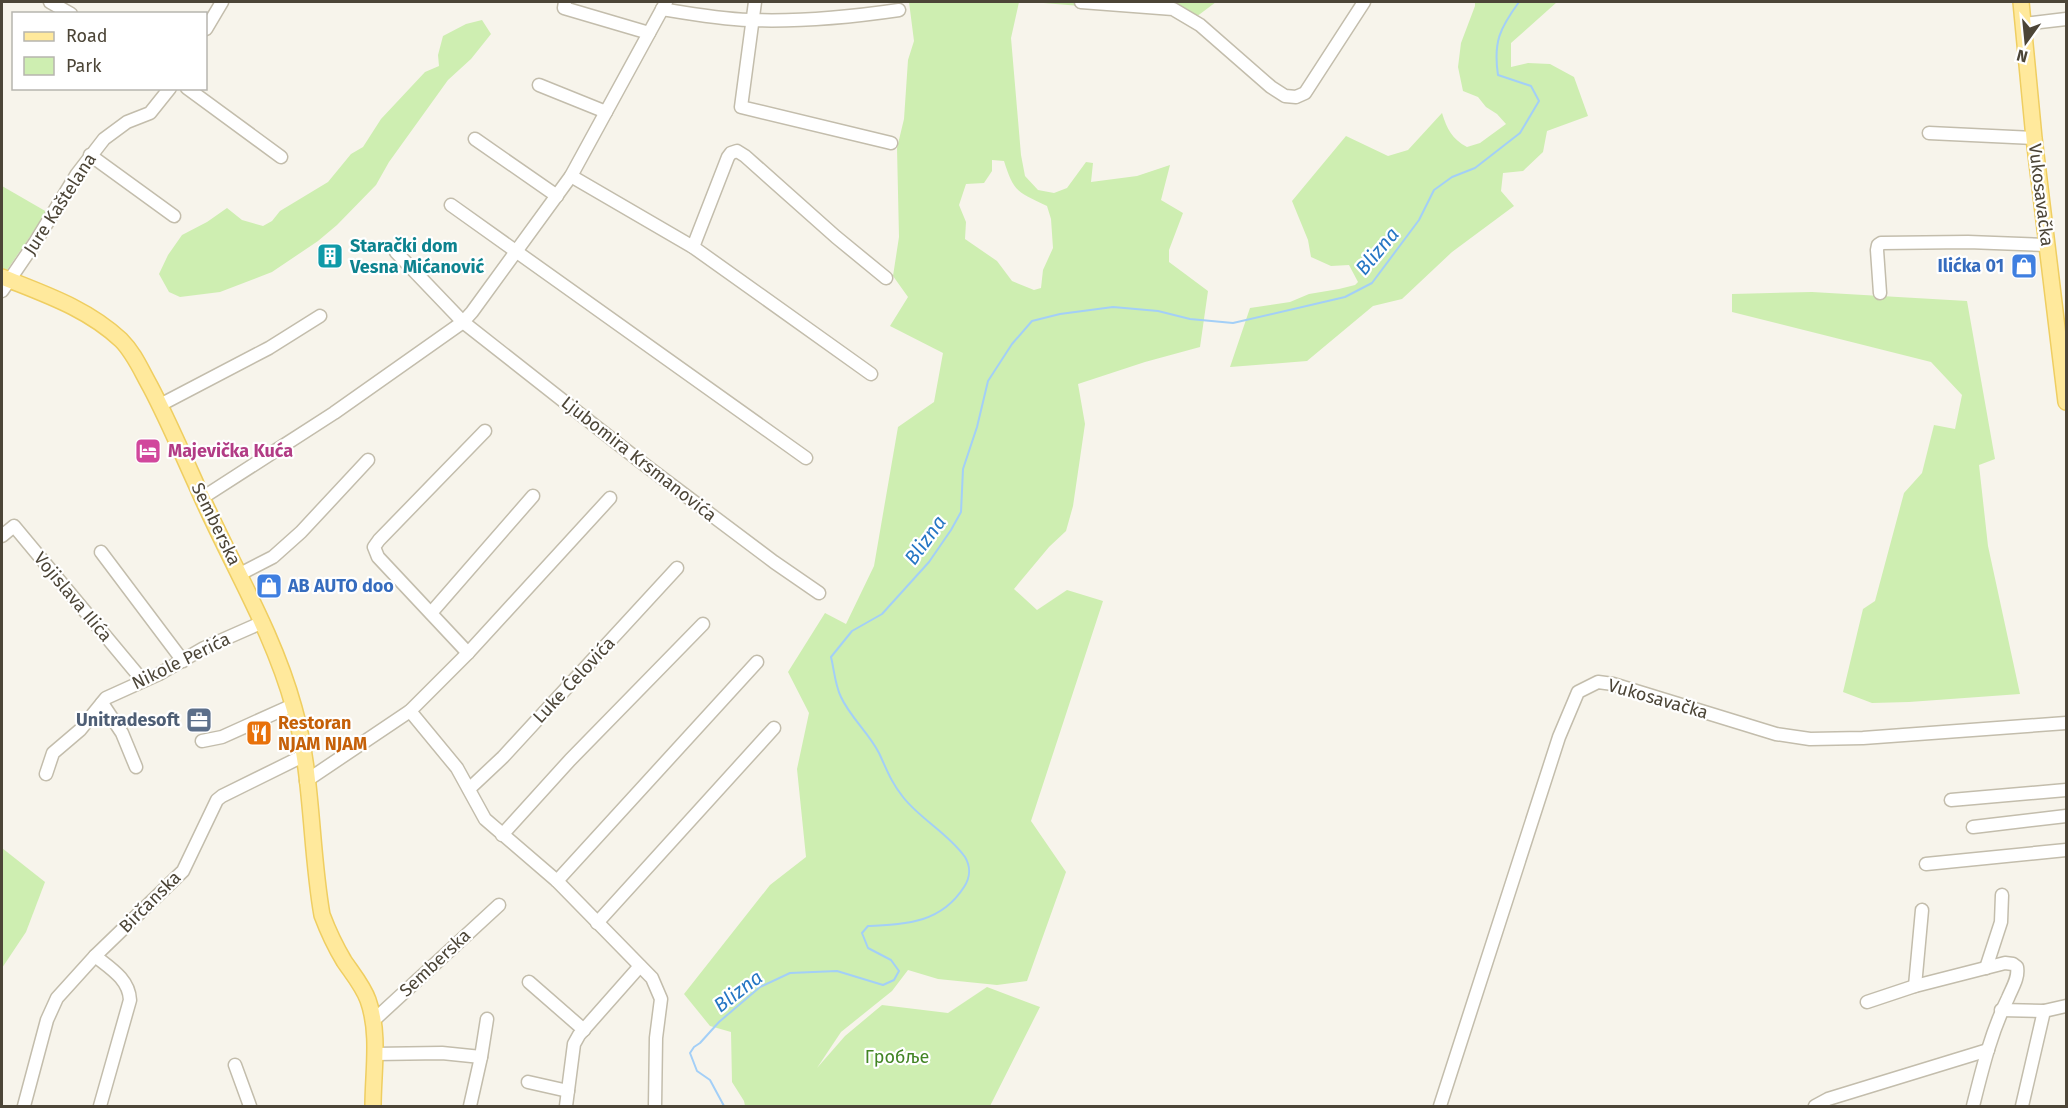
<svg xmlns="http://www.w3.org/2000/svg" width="2068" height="1108" font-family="'Fira Sans',sans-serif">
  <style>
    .green { fill: #ceeeb1; fill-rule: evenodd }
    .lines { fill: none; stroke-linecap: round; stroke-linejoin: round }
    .stream { stroke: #a3cff7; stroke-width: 2 }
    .minor-casing { stroke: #c3bdac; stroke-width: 15 }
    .major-casing { stroke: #efce61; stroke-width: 18 }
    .minor { stroke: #fff; stroke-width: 12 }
    .major { stroke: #ffe99c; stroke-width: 15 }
    .labels { text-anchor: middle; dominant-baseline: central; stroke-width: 4.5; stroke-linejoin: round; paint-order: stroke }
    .street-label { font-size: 18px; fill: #4c4537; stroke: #fff }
    .culture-label { font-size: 18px; font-weight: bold; fill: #0d838f; stroke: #fff; text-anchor: start }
    .shop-label { font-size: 18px; font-weight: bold; fill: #366cbe; stroke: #fff; text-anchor: end }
    .hotel-label { font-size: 18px; font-weight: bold; fill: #b23c85; stroke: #fff; text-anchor: start }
    .service-label { font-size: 18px; font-weight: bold; fill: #4e5e75; stroke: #fff; text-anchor: end }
    .food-label { font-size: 18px; font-weight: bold; fill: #c56008; stroke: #fff; text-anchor: start }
    .park-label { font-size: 18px; fill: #428524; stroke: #fff }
    .water-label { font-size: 20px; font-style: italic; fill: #2576c4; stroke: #fff }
  </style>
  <rect width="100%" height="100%" fill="#f7f4eb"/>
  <g class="green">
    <path d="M 909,2 L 1019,2 L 1011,38 L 1021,155 L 1025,176 L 1038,190 L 1054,193 L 1067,188 L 1086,162 L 1093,163 L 1091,182 L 1137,176 L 1170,165 L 1161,200 L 1183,213 L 1169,250 L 1169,262 L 1208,291 L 1200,347 L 1145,362 L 1078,384 L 1085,424 L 1073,506 L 1066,531 L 1049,547 L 1014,589 L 1037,610 L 1067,590 L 1103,601 L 1031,821 L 1066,872 L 1027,981 L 997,985 L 938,979 L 908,970 L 892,991 L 841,1032 L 817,1068 L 845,1036 L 882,1005 L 948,1013 L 987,987 L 1040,1007 L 990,1106 L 745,1106 L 744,1101 L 732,1082 L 731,1032 L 710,1026 L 684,994 L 770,885 L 806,857 L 797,769 L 809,713 L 788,672 L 825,613 L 846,624 L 874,566 L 898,427 L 934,402 L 943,353 L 890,326 L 908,297 L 893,276 L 899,237 L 897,148 L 904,119 L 908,60 L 914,41 ZM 992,160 L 1004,161 C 1014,193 1018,192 1047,206 L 1051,219 L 1053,248 L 1043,270 L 1041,288 L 1034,290 L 1012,281 L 997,261 L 965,239 L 966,222 L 959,205 L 966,184 L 984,183 L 992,171 Z"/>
    <path d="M 1031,2 L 1216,2 L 1188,23 L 1167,13 Z"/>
    <path d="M 1475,2 L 1557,2 L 1511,43 L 1511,67 L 1528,63 L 1550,64 L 1574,77 L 1588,116 L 1547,131 L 1543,152 L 1523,171 L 1503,173 L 1501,191 L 1514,206 L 1452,252 L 1402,299 L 1373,306 L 1307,361 L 1230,367 L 1250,308 L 1290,302 L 1309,294 L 1339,289 L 1355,285 L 1358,282 L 1349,265 L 1331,266 L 1311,257 L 1308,240 L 1292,201 L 1346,136 L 1388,156 L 1408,150 L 1442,113 C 1447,129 1452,139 1467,147 L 1480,143 L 1506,124 L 1497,114 L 1486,107 L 1478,97 L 1463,91 L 1458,67 L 1461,43 L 1475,6 Z"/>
    <path d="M 482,20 L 491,34 L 471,59 L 448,80 L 389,162 L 376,185 L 337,225 L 318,241 L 272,272 L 220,292 L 180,297 L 169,292 L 159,274 L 168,255 L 182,235 L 207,222 L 227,208 L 242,220 L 263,226 L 272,221 L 280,211 L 328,182 L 351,154 L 363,147 L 381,119 L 425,72 L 439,66 L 438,55 L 443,36 L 466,24 Z"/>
    <path d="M 2,186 L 47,212 L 7,270 L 2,268 Z"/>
    <path d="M 1812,292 L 1967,301 L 1995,459 L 1979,465 L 1988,546 L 2020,694 L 1909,702 L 1872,703 L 1843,692 L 1863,609 L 1875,601 L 1904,493 L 1922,473 L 1934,425 L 1955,429 L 1962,395 L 1931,362 L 1732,312 L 1732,294 Z"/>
    <path d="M 2,848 L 45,882 L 26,932 L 2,968 Z"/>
  </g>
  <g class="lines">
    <path class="stream" d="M 724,1106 L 710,1080 L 697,1071 L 690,1053 L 694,1047 L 700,1043 L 719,1022 L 760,987 L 790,973 L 837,971 L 883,985 L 894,980 L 899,971 L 891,960 L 868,948 L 862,933 L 868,926 C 907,924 941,923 964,887 C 970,878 971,867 965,857 C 948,833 920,819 903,797 C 891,782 887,770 879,753 C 869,733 850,717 841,697 C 835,685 834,669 831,657 L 852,631 L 882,614 L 929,562 L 951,530 L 961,512 L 963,469 L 977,427 L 988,381 L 1012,344 L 1032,321 L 1060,314 L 1113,307 L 1158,311 L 1190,319 L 1233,323 L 1345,297 L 1372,283 L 1419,220 L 1434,190 L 1452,177 L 1475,168 L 1520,133 L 1539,101 L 1531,86 L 1498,75 C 1493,42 1500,28 1519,2"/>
    <defs>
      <g id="minor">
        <path d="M 50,2 L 71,14"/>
        <path d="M 565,2 L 564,8 L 649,33"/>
        <path d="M 755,2 L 741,107 L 891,143"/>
        <path d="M 1081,2 L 1173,9 L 1200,25 L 1271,87 L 1285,96 L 1296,97 L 1305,93 L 1364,2"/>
        <path d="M 662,9 C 692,14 720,19 750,20 C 800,22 851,17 899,10"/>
        <path d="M 2024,24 L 2066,19"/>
        <path d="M 206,29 L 222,2"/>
        <path d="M 539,85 L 606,112"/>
        <path d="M 187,88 L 281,157"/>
        <path d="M 1929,133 L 2034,138"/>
        <path d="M 475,139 L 557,196"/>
        <path d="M 90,155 L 174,216"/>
        <path d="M 571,176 L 693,247 L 871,374"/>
        <path d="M 451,205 L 806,458"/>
        <path d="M 693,247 L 728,157 L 731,153 L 737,151 L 745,156 L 836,237 L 886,278"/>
        <path d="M 396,252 L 463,322 L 641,462 L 774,562 L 819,593"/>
        <path d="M 2,291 L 36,241 L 77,174 L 104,139 L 127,122 L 150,113 L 170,88"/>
        <path d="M 1880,293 L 1877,250 L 1878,245 L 1881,243 L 1968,242 L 2047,245"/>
        <path d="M 160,405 L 269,348 L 320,316"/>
        <path d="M 202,498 L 334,413 L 463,322 L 472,312 L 571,176 L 666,2"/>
        <path d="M 2,536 L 14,526 L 143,681"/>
        <path d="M 101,552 L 183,661"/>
        <path d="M 240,574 L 273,557 L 301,532 L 368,460"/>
        <path d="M 431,613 L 533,496"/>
        <path d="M 468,653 L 378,557 L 374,547 L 379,540 L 485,431"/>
        <path d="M 102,703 L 122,733 L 136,767"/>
        <path d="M 410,711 L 457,768 L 485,819 L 557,881 L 652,978 L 661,999 L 656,1038 L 655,1106"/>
        <path d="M 202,741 L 222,737 L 293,705"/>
        <path d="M 46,774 L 53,753 L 80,730 L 106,698 L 159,674 L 204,648 L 263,622"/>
        <path d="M 306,781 L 410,711 L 468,653 L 610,498"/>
        <path d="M 469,789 L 503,757 L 677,568"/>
        <path d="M 1951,800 L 2066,790"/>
        <path d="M 1973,827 L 2066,816"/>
        <path d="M 502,835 L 570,760 L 703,624"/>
        <path d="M 1926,864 L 2066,850"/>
        <path d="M 557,881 L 757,662"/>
        <path d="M 597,923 L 774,728"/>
        <path d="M 95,956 C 110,968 129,979 130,1000 L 100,1106"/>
        <path d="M 1986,968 L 2001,922 L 2002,895"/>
        <path d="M 529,982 L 584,1030"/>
        <path d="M 1915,986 L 1922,910"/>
        <path d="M 1867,1002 L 1915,986 L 2005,963 L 2013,964 L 2017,967 C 2019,978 2012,988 2008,998 C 1991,1032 1982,1070 1973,1106"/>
        <path d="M 2001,1010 L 2044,1011 L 2066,1006"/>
        <path d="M 373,1021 L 499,905"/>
        <path d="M 374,1054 L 442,1053 L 481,1057"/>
        <path d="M 235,1065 L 250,1106"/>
        <path d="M 528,1082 L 568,1091"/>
        <path d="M 24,1106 L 47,1020 L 57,998 L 95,956 L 183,871 L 217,800 L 222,796 L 303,756"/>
        <path d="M 470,1106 L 481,1057 L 487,1019"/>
        <path d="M 566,1106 L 574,1044 L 579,1035 L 640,966"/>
        <path d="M 1440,1106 L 1559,737 L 1578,692 L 1598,682 L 1613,684 L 1776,734 L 1810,739 L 1863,738 L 2066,723"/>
        <path d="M 1815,1106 L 1828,1099 L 1988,1050"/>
        <path d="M 2022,1106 L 2044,1011"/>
      </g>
      <g id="major">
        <path d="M 2021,2 L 2034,138 L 2066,402"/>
        <path d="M 2,277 C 44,294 87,308 121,340 C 134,353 141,370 150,386 C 167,418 181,451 196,484 C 228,559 272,628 294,708 C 313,775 310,847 322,915 C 328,931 335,946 344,961 C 352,973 363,986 368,1000 C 380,1033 373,1072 373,1106"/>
      </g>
    </defs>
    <use href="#minor" class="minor-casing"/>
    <use href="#major" class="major-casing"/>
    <use href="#minor" class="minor"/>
    <use href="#major" class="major"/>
  </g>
  <defs>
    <symbol id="building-square" viewBox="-11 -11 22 22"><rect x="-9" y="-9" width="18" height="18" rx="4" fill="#0f9aa8" stroke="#fff"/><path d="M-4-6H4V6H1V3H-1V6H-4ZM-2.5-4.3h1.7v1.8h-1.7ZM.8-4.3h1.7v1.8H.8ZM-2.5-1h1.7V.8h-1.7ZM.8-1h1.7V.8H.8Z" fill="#fff"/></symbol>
    <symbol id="shop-square" viewBox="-11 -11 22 22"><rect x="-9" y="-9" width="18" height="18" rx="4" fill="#3f7fe0" stroke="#fff"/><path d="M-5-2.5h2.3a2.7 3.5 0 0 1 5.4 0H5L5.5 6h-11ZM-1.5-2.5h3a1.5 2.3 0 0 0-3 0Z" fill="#fff"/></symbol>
    <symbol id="hotel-square" viewBox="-11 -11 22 22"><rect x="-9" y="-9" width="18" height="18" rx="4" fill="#d1479c" stroke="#fff"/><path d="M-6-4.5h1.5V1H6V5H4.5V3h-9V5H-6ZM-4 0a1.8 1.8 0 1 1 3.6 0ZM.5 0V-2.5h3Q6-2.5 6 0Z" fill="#fff"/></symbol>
    <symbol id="office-square" viewBox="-11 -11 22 22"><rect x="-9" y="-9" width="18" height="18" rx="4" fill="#5c6f8a" stroke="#fff"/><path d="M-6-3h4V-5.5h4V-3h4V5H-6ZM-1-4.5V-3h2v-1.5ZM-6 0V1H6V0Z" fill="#fff"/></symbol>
    <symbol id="restaurant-square" viewBox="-11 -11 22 22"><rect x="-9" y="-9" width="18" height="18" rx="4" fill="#e8710a" stroke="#fff"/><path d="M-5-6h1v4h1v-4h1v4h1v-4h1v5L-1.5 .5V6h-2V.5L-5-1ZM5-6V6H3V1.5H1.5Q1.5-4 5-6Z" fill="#fff"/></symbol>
  </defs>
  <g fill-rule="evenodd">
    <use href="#building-square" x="315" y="241" width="30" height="30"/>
    <use href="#shop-square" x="2009" y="251" width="30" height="30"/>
    <use href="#hotel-square" x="133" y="436" width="30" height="30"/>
    <use href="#shop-square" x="254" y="571" width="30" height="30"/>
    <use href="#office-square" x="184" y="705" width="30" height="30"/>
    <use href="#restaurant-square" x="244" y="718" width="30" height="30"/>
  </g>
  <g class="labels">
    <g class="street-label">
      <text transform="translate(2041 195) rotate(83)">Vukosavačka</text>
      <text transform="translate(60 204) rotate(-57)">Jure Kaštelana</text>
      <text transform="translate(639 459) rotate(38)">Ljubomira Krsmanovića</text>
      <text transform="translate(216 524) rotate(64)">Semberska</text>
      <text transform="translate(73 597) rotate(50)">Vojislava Ilića</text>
      <text transform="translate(181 661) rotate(-26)">Nikole Perića</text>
      <text transform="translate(574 680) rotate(-47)">Luke Ćelovića</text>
      <text transform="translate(1658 699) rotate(16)">Vukosavačka</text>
      <text transform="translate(150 902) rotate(-45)">Birčanska</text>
      <text transform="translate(435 963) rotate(-43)">Semberska</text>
    </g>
    <g class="culture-label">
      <text x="350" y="246">Starački dom<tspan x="350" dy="21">Vesna Mićanović</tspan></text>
    </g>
    <g class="shop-label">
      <text x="2004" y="266">Ilićka 01</text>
      <text x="288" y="586" text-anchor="start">AB AUTO doo</text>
    </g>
    <g class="hotel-label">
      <text x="168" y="451">Majevička Kuća</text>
    </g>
    <g class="service-label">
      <text x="180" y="720">Unitradesoft</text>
    </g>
    <g class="food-label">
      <text x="278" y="723">Restoran<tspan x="278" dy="21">NJAM NJAM</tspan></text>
    </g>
    <g class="park-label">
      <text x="897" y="1057">Гробље</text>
    </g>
    <g class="water-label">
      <text transform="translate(1377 251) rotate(-50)">Blizna</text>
      <text transform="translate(925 540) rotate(-54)">Blizna</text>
      <text transform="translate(738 991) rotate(-37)">Blizna</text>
    </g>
  </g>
  <rect width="2068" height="1108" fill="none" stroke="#4c4537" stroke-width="6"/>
  <rect x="12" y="12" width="195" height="78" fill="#ffffff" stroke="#b7b5af" stroke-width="1.5"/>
  <rect x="24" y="32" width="30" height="9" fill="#ffe99c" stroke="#b7b5af" stroke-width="1.5"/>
  <text x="66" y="42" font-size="18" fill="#4c4537">Road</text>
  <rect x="24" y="57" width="30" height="18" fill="#ceeeb1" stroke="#b7b5af" stroke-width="1.5"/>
  <text x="66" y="72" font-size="18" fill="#4c4537">Park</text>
  <g transform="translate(2026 42) rotate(195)" stroke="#ffffff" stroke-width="4.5" paint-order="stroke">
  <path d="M0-4.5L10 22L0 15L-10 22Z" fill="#4c4537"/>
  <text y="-9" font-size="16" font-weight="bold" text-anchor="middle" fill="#4c4537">N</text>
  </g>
</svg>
